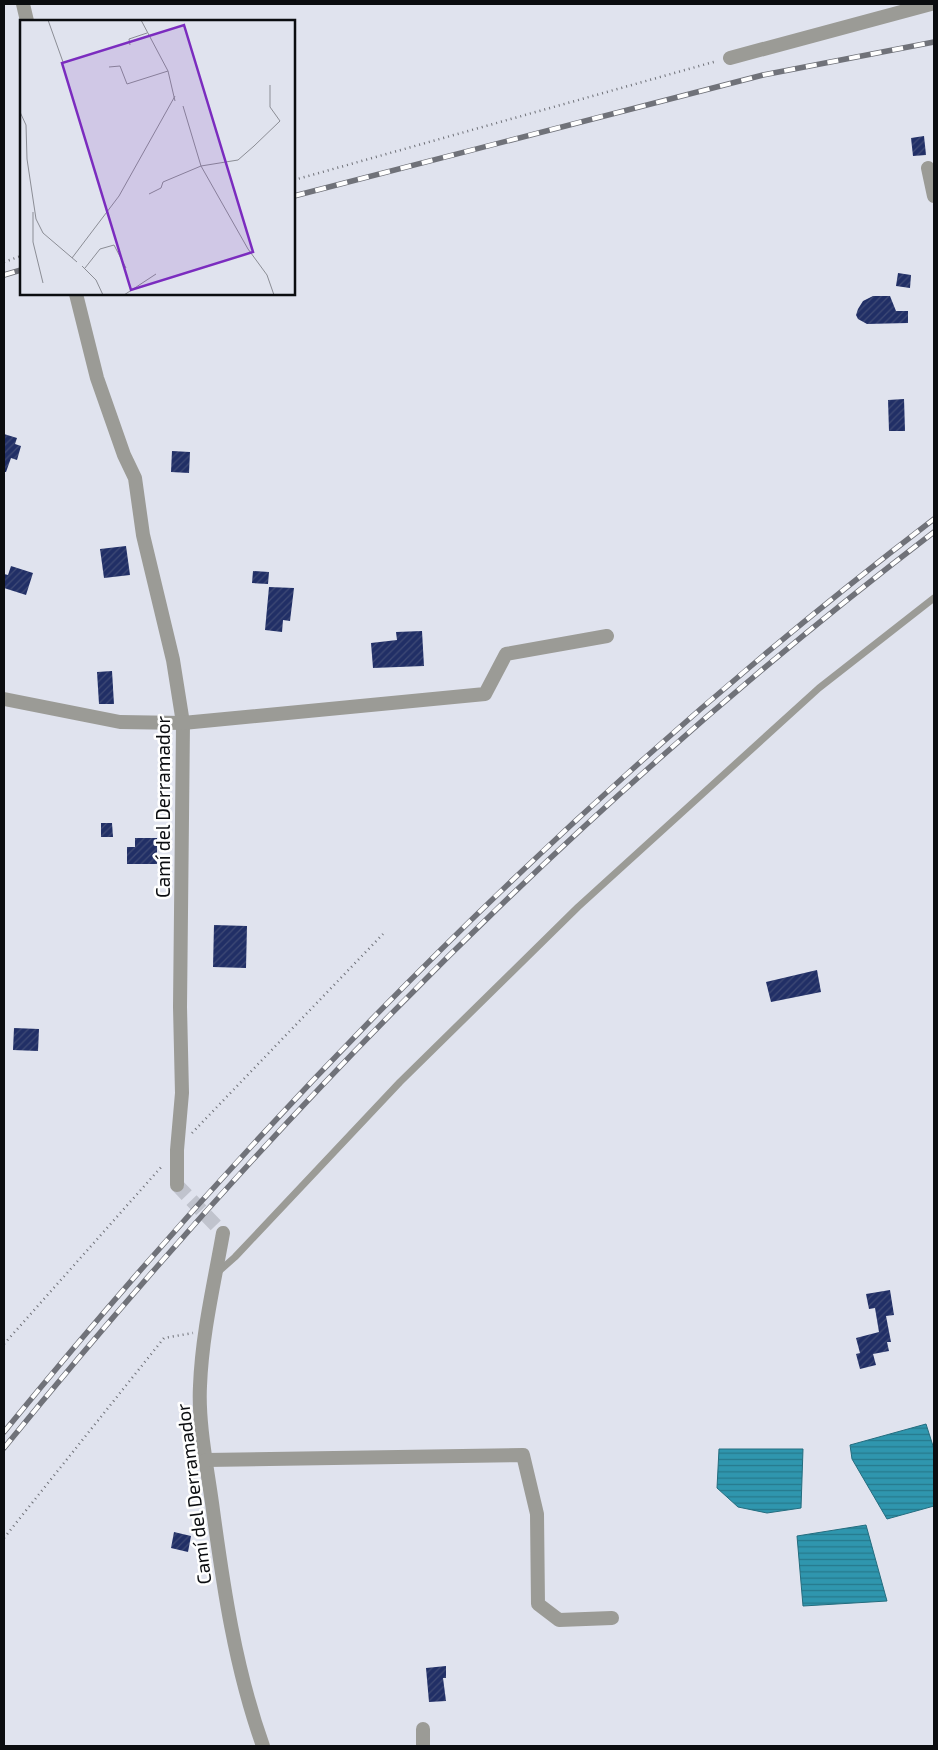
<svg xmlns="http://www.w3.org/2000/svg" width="938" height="1750" font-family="'Exo 2',sans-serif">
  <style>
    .water { fill: url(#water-rules); stroke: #246d7f }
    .building { fill: url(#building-hatch) }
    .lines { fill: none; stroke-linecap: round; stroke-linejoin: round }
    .minor-tunnel { stroke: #c0c3cd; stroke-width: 14; stroke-dasharray: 14 7; stroke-linecap: butt }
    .path { stroke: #6e7077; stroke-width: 2.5; stroke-dasharray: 1 4; stroke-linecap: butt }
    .service { stroke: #9b9b96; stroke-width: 7 }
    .minor { stroke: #9b9b96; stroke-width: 14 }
    .rail-casing { stroke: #707279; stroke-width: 5.5 }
    .rail { stroke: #fff; stroke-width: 4; stroke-dasharray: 11; stroke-linecap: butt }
    .labels { text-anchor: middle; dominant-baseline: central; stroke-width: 5; stroke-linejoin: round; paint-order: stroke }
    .street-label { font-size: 19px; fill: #0b0d10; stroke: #fff }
    .inset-road { fill: none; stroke: #8b8d95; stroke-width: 1 }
    .view { fill: #7b2cbf; fill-opacity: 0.15; stroke: #7b2cbf; stroke-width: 2.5 }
    .inset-edge { fill: none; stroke: #0b0d10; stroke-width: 2.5 }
  </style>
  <defs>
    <pattern id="water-rules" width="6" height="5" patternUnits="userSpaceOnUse" patternTransform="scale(1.25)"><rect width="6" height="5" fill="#2f96ae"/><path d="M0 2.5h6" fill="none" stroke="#26798c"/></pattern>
    <pattern id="building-hatch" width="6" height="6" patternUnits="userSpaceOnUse" patternTransform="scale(1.25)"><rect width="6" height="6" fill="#212f66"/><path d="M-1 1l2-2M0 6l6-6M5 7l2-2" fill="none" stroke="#3f4a76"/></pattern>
  </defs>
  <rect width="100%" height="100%" fill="#e0e3ee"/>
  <g class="water">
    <path d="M 926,1424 L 934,1449 L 934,1506 L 887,1519 L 852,1459 L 850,1445 Z"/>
    <path d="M 719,1449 L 803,1449 L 801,1508 L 767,1513 L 738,1507 L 717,1488 Z"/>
    <path d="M 866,1525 L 887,1601 L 803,1606 L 797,1536 Z"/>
  </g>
  <g class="building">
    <path d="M 924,136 L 926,155 L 913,156 L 911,138 Z"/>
    <path d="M 898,273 L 911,275 L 910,288 L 896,286 Z"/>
    <path d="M 873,296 L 890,296 L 896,311 L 908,311 L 908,323 L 867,324 L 858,319 L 856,315 L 858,309 L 863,301 Z"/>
    <path d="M 904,399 L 905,431 L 889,431 L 888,400 Z"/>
    <path d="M 4,434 L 17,438 L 15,444 L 21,446 L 17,460 L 11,458 L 6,472 L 4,472 Z"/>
    <path d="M 172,451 L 190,452 L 189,473 L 171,472 Z"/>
    <path d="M 126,546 L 130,575 L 104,578 L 100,549 Z"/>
    <path d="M 11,566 L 33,573 L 26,595 L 4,588 L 4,574 L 8,575 Z"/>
    <path d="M 253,571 L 269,572 L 268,584 L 252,583 Z"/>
    <path d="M 269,587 L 294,588 L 290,621 L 283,620 L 282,632 L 265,630 Z"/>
    <path d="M 422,631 L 424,666 L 373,668 L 371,643 L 397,640 L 396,632 Z"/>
    <path d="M 112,671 L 114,704 L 99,704 L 97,672 Z"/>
    <path d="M 101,823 L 112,823 L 113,837 L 101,837 Z"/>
    <path d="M 135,838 L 157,838 L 157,864 L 127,864 L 127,847 L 135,847 Z"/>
    <path d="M 214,925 L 247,926 L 246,968 L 213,967 Z"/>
    <path d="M 817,970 L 821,992 L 771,1002 L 766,982 Z"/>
    <path d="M 14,1028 L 39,1029 L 38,1051 L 13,1050 Z"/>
    <path d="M 890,1290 L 894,1315 L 886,1316 L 891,1342 L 887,1342 L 889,1351 L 873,1354 L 876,1365 L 860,1369 L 856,1354 L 860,1353 L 856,1338 L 879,1332 L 875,1308 L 869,1309 L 866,1294 Z"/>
    <path d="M 174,1532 L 191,1536 L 188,1552 L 171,1548 Z"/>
    <path d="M 446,1666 L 446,1678 L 443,1678 L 446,1701 L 429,1702 L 426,1668 Z"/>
  </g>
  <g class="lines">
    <path class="minor-tunnel" d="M 177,1185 L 223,1233"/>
    <g class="path">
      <path d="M 294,180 L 717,61"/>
      <path d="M 4,262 L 21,256"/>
      <path d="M 192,1133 L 383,934"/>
      <path d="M 4,1344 L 163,1165"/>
      <path d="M 4,1538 L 164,1338 L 193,1333"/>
    </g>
    <path class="service" d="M 218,1272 L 235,1257 L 400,1082 L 578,907 L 819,688 L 934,598"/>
    <g class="minor">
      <path d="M 23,4 L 27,21"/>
      <path d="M 730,58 L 931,4"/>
      <path d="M 928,168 L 934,196"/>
      <path d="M 76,294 L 97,378 L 124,455 L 135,478 L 143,535 L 173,660 L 183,723 L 180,1007 L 182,1093 L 177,1150 L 177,1185"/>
      <path d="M 4,699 L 120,722 L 183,723 L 485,694 L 506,654 L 607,636"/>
      <path d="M 223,1233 C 214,1284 202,1334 200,1386 C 198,1422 207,1467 212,1503 C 223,1585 235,1668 263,1746"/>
      <path d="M 206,1460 L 523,1455 L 537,1514 L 538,1604 L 559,1620 L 612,1618"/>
      <path d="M 423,1746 L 423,1729"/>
    </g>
    <defs>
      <g id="rail">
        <path d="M 294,196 L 763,75 L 934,42"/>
        <path d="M 4,275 L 21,270"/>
        <path d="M 4,1432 C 279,1095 587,784 934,519"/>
        <path d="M 4,1448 C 280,1109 587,797 934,532"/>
      </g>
    </defs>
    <use href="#rail" class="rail-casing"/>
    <use href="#rail" class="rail"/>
  </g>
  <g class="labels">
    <g class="street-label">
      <text transform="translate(162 807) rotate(-90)">Camí del Derramador</text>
      <text transform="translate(193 1494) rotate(-97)">Camí del Derramador</text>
    </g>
  </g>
  <g transform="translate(20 20)">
    <rect width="275" height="275" fill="#e0e3ee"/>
    <path class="inset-road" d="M 28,0 L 43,42M 121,0 L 148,51 L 155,81M 110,25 L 109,19 L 127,13M 89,47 L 100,46 L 107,64 L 148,51M 163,86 L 181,146 L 228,229 L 247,255 L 254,275M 0,92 L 6,105 L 7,139 L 16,199 L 23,213 L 57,242M 129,174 L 141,168 L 143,162 L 181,146 L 218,140 L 234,126 L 260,101 L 250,87 L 250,65M 13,192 L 13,222 L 23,263M 52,238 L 99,176 L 155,76M 62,246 L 76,260 L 83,275M 65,248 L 80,229 L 94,225 L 106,248M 104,275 L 136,254"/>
    <path class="view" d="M 164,5 L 233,232 L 111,270 L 42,43 Z"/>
    <rect width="275" height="275" class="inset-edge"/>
  </g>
  <rect width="938" height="1750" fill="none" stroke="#0b0d10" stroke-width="10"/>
</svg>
